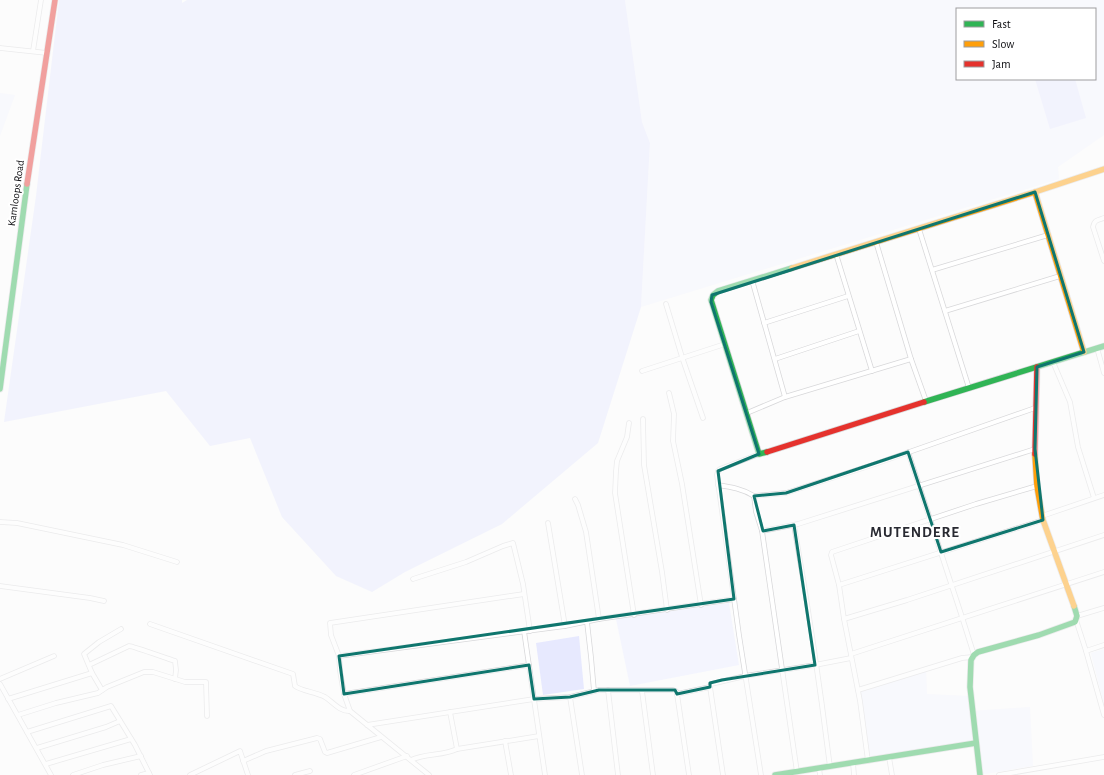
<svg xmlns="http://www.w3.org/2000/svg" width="1104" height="775" font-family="'Alegreya Sans',sans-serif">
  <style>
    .built { fill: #f4f5fe; fill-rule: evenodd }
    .green { fill: #e7e9fe }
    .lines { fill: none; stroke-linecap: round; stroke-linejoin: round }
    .street-casing { stroke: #d8d8da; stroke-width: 5.5 }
    .fast-casing { stroke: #d8d8da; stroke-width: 7 }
    .slow-casing { stroke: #d8d8da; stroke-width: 7 }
    .jam-casing { stroke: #d8d8da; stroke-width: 7 }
    .street { stroke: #fff; stroke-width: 4 }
    .fast { stroke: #30b455; stroke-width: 5.5 }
    .slow { stroke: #ff9f0a; stroke-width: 5.5 }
    .jam { stroke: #e5322d; stroke-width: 5.5 }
    .marked { fill: none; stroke: #0f766e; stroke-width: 3; stroke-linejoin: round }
    .labels { text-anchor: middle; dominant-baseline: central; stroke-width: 4; stroke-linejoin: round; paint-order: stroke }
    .street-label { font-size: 11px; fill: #0b0b0f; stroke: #fff }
    .district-label { font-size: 15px; font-weight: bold; letter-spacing: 1px; fill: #292a32; stroke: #fff }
  </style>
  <rect width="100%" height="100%" fill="#fcfcfc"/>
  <g class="built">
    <path d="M 625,0 L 1104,0 L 1104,135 L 1058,167 L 1059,179 L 641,307 L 650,143 L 642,122 ZM 957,9 L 1095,9 L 1095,79 L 957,79 Z"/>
    <path d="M 0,93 L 15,95 L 0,136 Z"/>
    <path d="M 729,603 L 739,665 L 630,686 L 616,619 Z"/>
    <path d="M 1104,649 L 1104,705 L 1091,653 Z"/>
    <path d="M 926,668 L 927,694 L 969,696 L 971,711 L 1030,707 L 1033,766 L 979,775 L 975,743 L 867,760 L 858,689 Z"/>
  </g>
  <g class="green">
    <path d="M 59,0 L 182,0 L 182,3 L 187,0 L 625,0 L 642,122 L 650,143 L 641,307 L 598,443 L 502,524 L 405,572 L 372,592 L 336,576 L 282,517 L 250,438 L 210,446 L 166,391 L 4,422 L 36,196 Z"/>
    <path d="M 1035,79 L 1075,79 L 1086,118 L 1050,129 Z"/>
    <path d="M 579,636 L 584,689 L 543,695 L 536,643 Z"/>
  </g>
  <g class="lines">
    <defs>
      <g id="street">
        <path d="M 0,48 L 47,53"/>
        <path d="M 33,51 L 41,0"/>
        <path d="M 1104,218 C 1098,220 1094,220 1093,227 L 1104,261"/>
        <path d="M 919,229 L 969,388"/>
        <path d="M 876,242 L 911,359 L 926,401"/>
        <path d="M 836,254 L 872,371"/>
        <path d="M 932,270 L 1048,235"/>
        <path d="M 752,280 L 785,397"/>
        <path d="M 666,304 L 682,357 L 703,418"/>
        <path d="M 945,311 L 1060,276"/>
        <path d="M 764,323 L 848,296"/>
        <path d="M 1097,348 L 1104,373"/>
        <path d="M 775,359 L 859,331"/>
        <path d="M 1053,362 L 1070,402 L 1078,447 L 1094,498"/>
        <path d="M 642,371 L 725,344"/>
        <path d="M 669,393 L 674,414 L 673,441 L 682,484 L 701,605"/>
        <path d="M 747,413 L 785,397 L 911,359"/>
        <path d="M 643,419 L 644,465 L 662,572 L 667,610"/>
        <path d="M 629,423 L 627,437 L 617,461 L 616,471 L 615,493 L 634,615"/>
        <path d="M 908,452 L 962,617 L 974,655"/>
        <path d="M 759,454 L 720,469 L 718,471 L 717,475 L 739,635 L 761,775"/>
        <path d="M 718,485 C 731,487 743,489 754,496 L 786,493 L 875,464 L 1035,408"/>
        <path d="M 754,496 L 756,512 L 762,531 L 797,772"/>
        <path d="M 575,499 L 578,505 L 586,532 L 599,619"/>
        <path d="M 1042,516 L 1104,495"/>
        <path d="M 0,522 L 17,523 L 123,545 L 177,562"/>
        <path d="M 548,523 L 565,626"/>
        <path d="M 794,525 C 808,605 820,686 830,767"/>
        <path d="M 762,531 L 798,524 L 1035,449"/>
        <path d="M 413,579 L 466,562 L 503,546 L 513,543 L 523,584 L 530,631"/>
        <path d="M 839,585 L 1043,520"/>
        <path d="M 0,586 L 90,598 L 104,601"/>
        <path d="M 1077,616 L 1104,608"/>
        <path d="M 844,619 L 907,600 L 1104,535"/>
        <path d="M 1076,620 L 1086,651 L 1104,715"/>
        <path d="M 587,622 L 591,657 L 594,691"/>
        <path d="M 150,624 L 293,674 L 295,686 C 301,691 316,692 325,697 C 333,702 340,712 350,711"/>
        <path d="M 524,631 L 545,775"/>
        <path d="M 1086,651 L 1104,645"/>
        <path d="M 851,654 L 1104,572"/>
        <path d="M 339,656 L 565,626 L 599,619 L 734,599"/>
        <path d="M 89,665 L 129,646 C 133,646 168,659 175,661 L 176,670 L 175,679"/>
        <path d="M 92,673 L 102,690"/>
        <path d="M 0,679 L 54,656"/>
        <path d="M 0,684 L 51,775"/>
        <path d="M 608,690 L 618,775"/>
        <path d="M 858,690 L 962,658 L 972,657"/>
        <path d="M 642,691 L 653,775"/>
        <path d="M 344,694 L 529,665"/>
        <path d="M 677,694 L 710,687"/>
        <path d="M 570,697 L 582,775"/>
        <path d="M 8,699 L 92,673 L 84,654 L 99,642 L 121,629"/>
        <path d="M 450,712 L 457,749"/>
        <path d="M 18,715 L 56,703 L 98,693 L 107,687 L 144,672 L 153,672 L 185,682 L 206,682 L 207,716"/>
        <path d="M 367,725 L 534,699 L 570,697 L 599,690 L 673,690 L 676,691 L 677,694 L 689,775"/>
        <path d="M 27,732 L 111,706 L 135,745 L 150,775"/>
        <path d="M 505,741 L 511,775"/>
        <path d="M 37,748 L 106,727 L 120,721"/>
        <path d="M 889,757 L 892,775"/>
        <path d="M 411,760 C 426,753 443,756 457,749 L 539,736"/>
        <path d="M 243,761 L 266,751 L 317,738 L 320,739 L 325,752 L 327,753 L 381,737"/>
        <path d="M 868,761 L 860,701 L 844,619 L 839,585 L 831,555 L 832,552 L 976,504 L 1037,486"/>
        <path d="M 853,763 L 854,775"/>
        <path d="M 46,764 L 131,739"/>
        <path d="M 819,768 L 820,775"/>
        <path d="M 73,775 L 103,765 L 141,756"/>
        <path d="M 141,775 L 149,773"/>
        <path d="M 190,775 L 240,751 L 248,775"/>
        <path d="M 295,775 L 310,771"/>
        <path d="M 354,775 L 407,756"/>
        <path d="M 429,775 L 350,711 L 344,694 L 340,671 L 339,656 L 331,635 L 330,623 L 524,594"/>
        <path d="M 723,775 L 710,687 L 711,684 L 745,676 L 815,665 L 851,658"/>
        <path d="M 999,775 L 1104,757"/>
      </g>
      <g id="fast">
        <path d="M 0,389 L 27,184"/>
        <path d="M 924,402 L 1104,346"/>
        <path d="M 767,452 L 759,454 L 711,300 L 713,295 L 718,291 L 792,268"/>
        <path d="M 775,775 L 976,743"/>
        <path d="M 980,775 L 970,687 L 971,660 L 974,655 L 978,652 L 1039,635 L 1075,622 L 1077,616 L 1074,606"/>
      </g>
      <g id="slow">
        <path d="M 1035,192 L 1084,352"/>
        <path d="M 792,268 L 1035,192 L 1104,169"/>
        <path d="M 1035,454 L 1037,486 L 1043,520 L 1074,606"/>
      </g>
      <g id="jam">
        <path d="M 27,184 L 55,0"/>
        <path d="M 767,452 L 924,402"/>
        <path d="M 1035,454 L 1037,367"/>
      </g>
    </defs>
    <use href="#street" class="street-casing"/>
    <use href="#fast" class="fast-casing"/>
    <use href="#slow" class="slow-casing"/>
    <use href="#jam" class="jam-casing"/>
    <use href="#street" class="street"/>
    <use href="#fast" class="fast"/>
    <use href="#slow" class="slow"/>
    <use href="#jam" class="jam"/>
  </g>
  <path d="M0 0H1104V775H0ZM 1035,192 L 1084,352 L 1037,367 L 1035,449 L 1043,520 L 941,552 L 908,452 L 786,493 L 754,496 L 763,531 L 794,525 L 815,665 L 722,680 L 710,683 L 710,687 L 677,694 L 675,690 L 599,690 L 570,697 L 534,699 L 529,665 L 344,694 L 339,656 L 734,599 L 718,471 L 759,454 L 711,302 L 712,295 Z" fill="#fcfcfc" fill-opacity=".55" fill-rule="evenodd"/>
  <path class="marked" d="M 1035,192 L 1084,352 L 1037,367 L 1035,449 L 1043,520 L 941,552 L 908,452 L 786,493 L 754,496 L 763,531 L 794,525 L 815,665 L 722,680 L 710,683 L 710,687 L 677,694 L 675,690 L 599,690 L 570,697 L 534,699 L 529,665 L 344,694 L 339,656 L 734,599 L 718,471 L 759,454 L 711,302 L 712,295 Z"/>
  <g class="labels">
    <g class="street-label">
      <text transform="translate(16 193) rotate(-82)">Kamloops Road</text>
    </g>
    <g class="district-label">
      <text x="915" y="532">MUTENDERE</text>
    </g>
  </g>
  <rect x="956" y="8" width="140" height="72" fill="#ffffff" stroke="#9d9d9f"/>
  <rect x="964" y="21" width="20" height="6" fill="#30b455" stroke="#9d9d9f"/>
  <text x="992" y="28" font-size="12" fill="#0b0b0f">Fast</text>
  <rect x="964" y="41" width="20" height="6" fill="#ff9f0a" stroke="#9d9d9f"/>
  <text x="992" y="48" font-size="12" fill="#0b0b0f">Slow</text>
  <rect x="964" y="61" width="20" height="6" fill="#e5322d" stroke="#9d9d9f"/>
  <text x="992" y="68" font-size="12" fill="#0b0b0f">Jam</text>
</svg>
